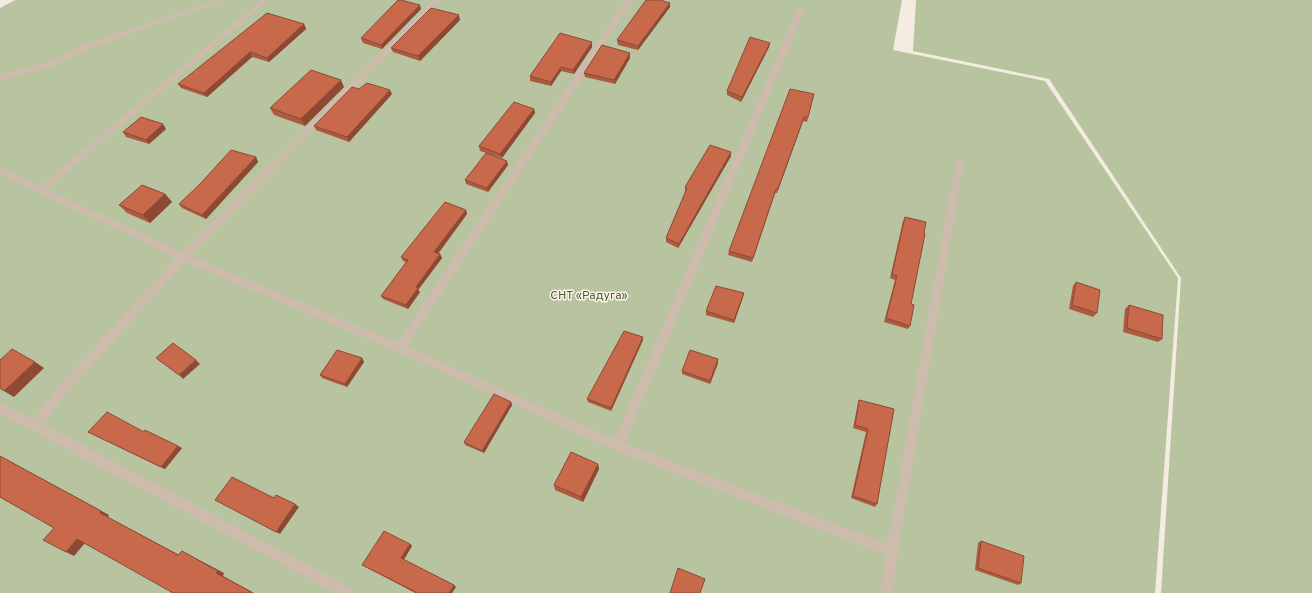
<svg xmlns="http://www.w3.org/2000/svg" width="1312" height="593" font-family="Overpass,sans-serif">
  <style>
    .green { fill: #b8c4a0 }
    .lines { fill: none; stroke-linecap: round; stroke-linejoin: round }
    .service { fill: #cdbbac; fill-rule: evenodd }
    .minor { fill: #cdbbac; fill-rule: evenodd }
    .wall { fill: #ac5a40 }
    .shaded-wall { fill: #8c4a34 }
    .building { fill: #c8694b; stroke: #8c4a34 }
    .labels { text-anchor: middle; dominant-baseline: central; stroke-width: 3; stroke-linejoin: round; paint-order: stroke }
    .park-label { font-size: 12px; fill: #4a5a2e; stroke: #fbf5ee }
  </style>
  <rect width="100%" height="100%" fill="#f4ebe1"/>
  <g class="green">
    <path d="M 15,0 L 902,0 L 893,50 L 1045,81 L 1178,278 L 1155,593 L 0,593 L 0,8 Z"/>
    <path d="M 916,0 L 1312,0 L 1312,593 L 1161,593 L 1181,278 L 1049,79 L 913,51 Z"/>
  </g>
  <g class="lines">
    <g class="service">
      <path d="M 214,0 L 225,0 L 89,49 L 48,68 L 0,80 L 0,74 L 43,64 L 83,45 Z"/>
      <path d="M 261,0 L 269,0 L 45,191 L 39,191 L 37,189 L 39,187 Z"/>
      <path d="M 433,0 L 439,0 L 440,2 L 186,260 L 180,260 L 178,257 L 180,254 Z"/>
      <path d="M 625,0 L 633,0 L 404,351 L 400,353 L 396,351 L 395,348 L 396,345 Z"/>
      <path d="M 798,7 L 801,7 L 805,9 L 624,446 L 622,450 L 618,451 L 614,450 L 612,446 Z"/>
      <path d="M 960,157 L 964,160 L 898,551 L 896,555 L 892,557 L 888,555 L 886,551 L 956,160 Z"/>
      <path d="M 0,403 L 39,422 L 41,426 L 39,430 L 35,431 L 31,430 L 0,414 Z"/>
    </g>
    <path class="minor" d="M 0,167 L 186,254 L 404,345 L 621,442 L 896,547 L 898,551 L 893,593 L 881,593 L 885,555 L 614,450 L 396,351 L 185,262 L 63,398 L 43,424 L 353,589 L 355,593 L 336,593 L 31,430 L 29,426 L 31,422 L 55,390 L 176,258 L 0,174 Z"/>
  </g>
  <g class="wall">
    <path d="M 670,3 L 670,7 L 638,50 L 618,45 L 617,40 Z"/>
    <path d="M 421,9 L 382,49 L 363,43 L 361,38 Z"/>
    <path d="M 460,20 L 420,61 L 393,52 L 391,48 Z"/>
    <path d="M 304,24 L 306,29 L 269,62 L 252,57 L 207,97 L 181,88 L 178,84 Z"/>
    <path d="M 592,42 L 592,47 L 574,74 L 561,71 L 551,86 L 530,81 L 530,76 Z"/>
    <path d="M 770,43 L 769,47 L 741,102 L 727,95 L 727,91 Z"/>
    <path d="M 630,53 L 630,58 L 615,84 L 585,77 L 584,73 Z"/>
    <path d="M 344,87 L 305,126 L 274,115 L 270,108 Z"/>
    <path d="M 392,94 L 349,142 L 316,130 L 314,126 Z"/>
    <path d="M 814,94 L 807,122 L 803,121 L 777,193 L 775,193 L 752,262 L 728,255 L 729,251 Z"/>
    <path d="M 534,109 L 535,113 L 502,158 L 480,151 L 479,146 Z"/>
    <path d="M 166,129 L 149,144 L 126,137 L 123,132 Z"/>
    <path d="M 731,156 L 678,248 L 666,242 L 666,238 L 686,191 L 685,191 L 685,187 Z"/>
    <path d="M 256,157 L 258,162 L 206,219 L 182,208 L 179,204 Z"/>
    <path d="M 508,165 L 488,192 L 466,184 L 465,180 Z"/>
    <path d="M 165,194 L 172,202 L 150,223 L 127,213 L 119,205 Z"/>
    <path d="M 466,210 L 467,214 L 438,254 L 440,254 L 442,258 L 418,290 L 420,292 L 408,309 L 383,299 L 381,296 L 406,262 L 403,261 L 401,257 Z"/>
    <path d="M 905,217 L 924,233 L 911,304 L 910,326 L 908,329 L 884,322 L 895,280 L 890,278 L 903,221 Z"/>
    <path d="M 1076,282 L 1097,313 L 1093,317 L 1069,309 L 1073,286 Z"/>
    <path d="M 743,297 L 734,323 L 706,315 L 706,311 Z"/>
    <path d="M 1129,305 L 1162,339 L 1158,342 L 1123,332 L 1125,309 Z"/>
    <path d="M 643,337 L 643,340 L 611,411 L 588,402 L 587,399 Z"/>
    <path d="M 362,358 L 364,362 L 347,387 L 322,378 L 320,375 Z"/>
    <path d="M 718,359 L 718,363 L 710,384 L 682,374 L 682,371 Z"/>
    <path d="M 859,400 L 894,409 L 877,504 L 875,507 L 851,498 L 866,432 L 853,428 L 858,403 Z"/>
    <path d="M 511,402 L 512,405 L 484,453 L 465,445 L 464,442 Z"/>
    <path d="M 88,432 L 144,432 L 178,446 L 182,448 L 165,469 Z"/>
    <path d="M 598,464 L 599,469 L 583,502 L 555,490 L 554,485 Z"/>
    <path d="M 981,541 L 1021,583 L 1018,585 L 975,570 L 978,543 Z"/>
    <path d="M 410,544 L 412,546 L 404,560 L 454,585 L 456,587 L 415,593 L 362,565 Z"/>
  </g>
  <g class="shaded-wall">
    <path d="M 670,3 L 670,7 L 638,50 L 638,46 Z"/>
    <path d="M 420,5 L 421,9 L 382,49 L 381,45 Z"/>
    <path d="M 459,15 L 460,20 L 420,61 L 418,56 Z"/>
    <path d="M 304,24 L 306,29 L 269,62 L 267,58 Z"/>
    <path d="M 592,42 L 592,47 L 574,74 L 573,70 Z"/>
    <path d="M 770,43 L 769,47 L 741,102 L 742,97 Z"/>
    <path d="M 250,52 L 252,57 L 207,97 L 204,93 Z"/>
    <path d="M 630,53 L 630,58 L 615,84 L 614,80 Z"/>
    <path d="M 561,67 L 561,71 L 551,86 L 551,82 Z"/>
    <path d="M 341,80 L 344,87 L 305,126 L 301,119 Z"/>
    <path d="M 390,90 L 392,94 L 349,142 L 347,137 Z"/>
    <path d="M 534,109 L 535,113 L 502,158 L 500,154 Z"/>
    <path d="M 804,117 L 803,121 L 777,193 L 778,189 Z"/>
    <path d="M 163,124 L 166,129 L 149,144 L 146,140 Z"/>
    <path d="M 731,152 L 731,156 L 678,248 L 679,244 Z"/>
    <path d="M 256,157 L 258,162 L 206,219 L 202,215 Z"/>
    <path d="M 507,161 L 508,165 L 488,192 L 487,188 Z"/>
    <path d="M 776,189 L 775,193 L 752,262 L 753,258 Z"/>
    <path d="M 165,194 L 172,202 L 150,223 L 143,215 Z"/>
    <path d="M 466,210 L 467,214 L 436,256 L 434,252 Z"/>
    <path d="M 440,254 L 442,258 L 418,290 L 420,292 L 408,309 L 406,305 L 416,287 Z"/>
    <path d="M 744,293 L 743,297 L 734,323 L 734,320 Z"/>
    <path d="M 643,337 L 643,340 L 611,411 L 611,408 Z"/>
    <path d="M 362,358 L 364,362 L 347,387 L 345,384 Z"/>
    <path d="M 718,359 L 718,363 L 710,384 L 710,381 Z"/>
    <path d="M 196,360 L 200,364 L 183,379 L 179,375 Z"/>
    <path d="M 35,362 L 44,368 L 14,397 L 4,391 Z"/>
    <path d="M 511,402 L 512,405 L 484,453 L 482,451 Z"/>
    <path d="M 178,446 L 182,448 L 165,469 L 161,467 Z"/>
    <path d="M 0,456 L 109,515 L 108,517 L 185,558 L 178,555 L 100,513 Z"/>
    <path d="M 598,464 L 599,469 L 583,502 L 581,497 Z"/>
    <path d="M 295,504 L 299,507 L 280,534 L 276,532 Z"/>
    <path d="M 77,539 L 85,543 L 74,556 L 66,552 Z"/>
    <path d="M 410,544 L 412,546 L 403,560 L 401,558 Z"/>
    <path d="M 182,551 L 224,573 L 223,576 L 254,593 L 253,593 L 216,573 Z"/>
    <path d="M 454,585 L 456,587 L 452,593 L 449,593 Z"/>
  </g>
  <g class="building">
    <path d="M 398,0 L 401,0 L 420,5 L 381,45 L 361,38 Z"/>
    <path d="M 646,0 L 660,0 L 670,3 L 638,46 L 617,40 Z"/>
    <path d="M 431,8 L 459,15 L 418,56 L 391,48 Z"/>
    <path d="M 267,13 L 304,24 L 267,58 L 250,52 L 204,93 L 178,84 Z"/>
    <path d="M 560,33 L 592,42 L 573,70 L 561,67 L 551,82 L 530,76 Z"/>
    <path d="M 750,37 L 770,43 L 742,97 L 727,91 Z"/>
    <path d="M 602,45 L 630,53 L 614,80 L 584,73 Z"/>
    <path d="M 311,70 L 341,80 L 301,119 L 270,108 Z"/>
    <path d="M 367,83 L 390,90 L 347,137 L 314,126 L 352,87 L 359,89 Z"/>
    <path d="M 790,89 L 814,94 L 808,117 L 804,117 L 778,189 L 776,189 L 753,258 L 729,251 Z"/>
    <path d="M 514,102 L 534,109 L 500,154 L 479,146 Z"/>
    <path d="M 141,117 L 163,124 L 146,140 L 123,132 Z"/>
    <path d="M 710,145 L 731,152 L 679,244 L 666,238 L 687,188 L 685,187 Z"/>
    <path d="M 231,150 L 256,157 L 202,215 L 179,204 L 200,184 Z"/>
    <path d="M 486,153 L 507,161 L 487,188 L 465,180 Z"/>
    <path d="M 142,185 L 165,194 L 143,215 L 119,205 Z"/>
    <path d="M 445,202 L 466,210 L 434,252 L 440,254 L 416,287 L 418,288 L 406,305 L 381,296 L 408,260 L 401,257 Z"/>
    <path d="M 905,217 L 926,222 L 924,233 L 925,234 L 911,304 L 914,305 L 910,326 L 886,318 L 897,276 L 892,274 Z"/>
    <path d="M 1076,282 L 1100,290 L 1097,313 L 1072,305 Z"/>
    <path d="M 716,286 L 744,293 L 734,320 L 706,311 Z"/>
    <path d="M 1129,305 L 1163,315 L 1162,339 L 1127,328 Z"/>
    <path d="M 624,331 L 643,337 L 611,408 L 587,399 Z"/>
    <path d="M 173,343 L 196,360 L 179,375 L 156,358 Z"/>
    <path d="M 12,349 L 35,362 L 4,391 L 0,388 L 0,360 Z"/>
    <path d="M 337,350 L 362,358 L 345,384 L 320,375 Z"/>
    <path d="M 690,350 L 718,359 L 710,381 L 682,371 Z"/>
    <path d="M 494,394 L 511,402 L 482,451 L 464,442 Z"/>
    <path d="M 859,400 L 894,409 L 877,504 L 853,496 L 868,429 L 855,425 Z"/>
    <path d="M 107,412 L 144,432 L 145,430 L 178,446 L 161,467 L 88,432 Z"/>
    <path d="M 571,452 L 598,464 L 581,497 L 554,485 Z"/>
    <path d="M 0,456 L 101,511 L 100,513 L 178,555 L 182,551 L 218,571 L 216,573 L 253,593 L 173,593 L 77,539 L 66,552 L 43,540 L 54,528 L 0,497 Z"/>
    <path d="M 232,477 L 274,498 L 276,495 L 295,504 L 276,532 L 215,500 Z"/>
    <path d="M 384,531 L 410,544 L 401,558 L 454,585 L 449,593 L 415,593 L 416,592 L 362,565 Z"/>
    <path d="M 981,541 L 1024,556 L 1021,583 L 978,568 Z"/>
    <path d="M 678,568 L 705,579 L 700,593 L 670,593 Z"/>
  </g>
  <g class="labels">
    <g class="park-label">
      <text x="589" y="296">СНТ «Радуга»</text>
    </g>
  </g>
</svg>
